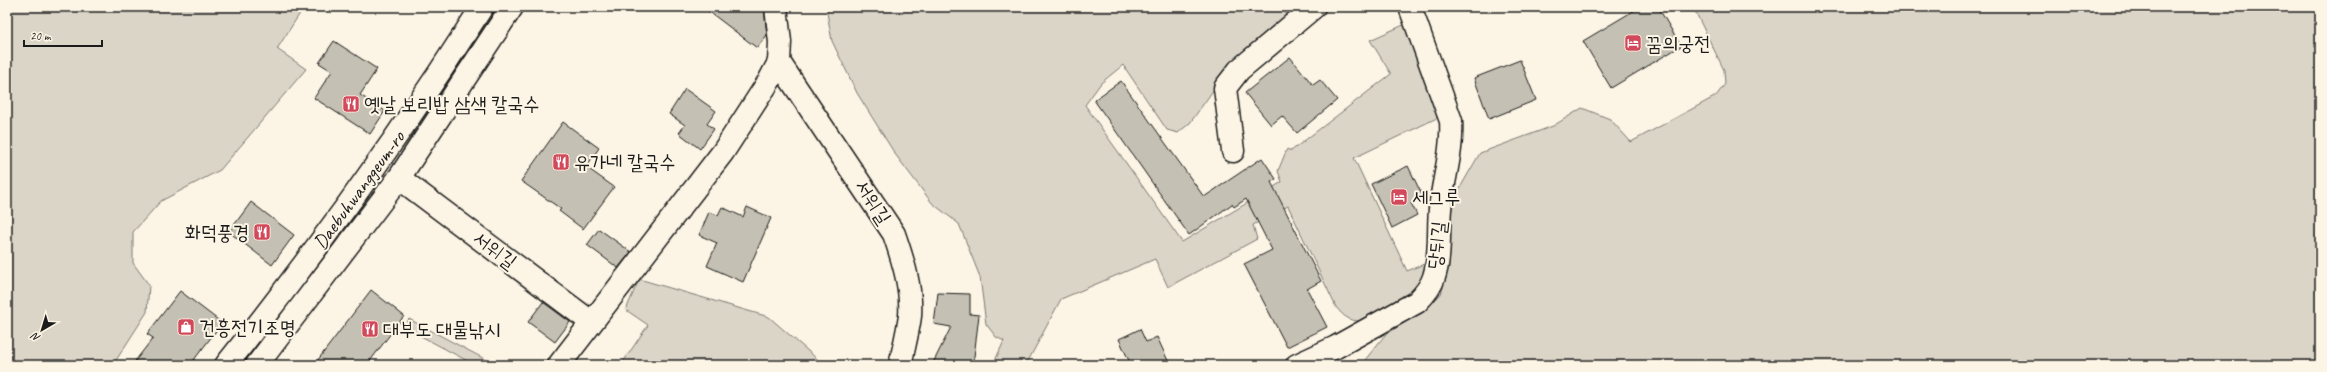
<svg xmlns="http://www.w3.org/2000/svg" width="2327" height="372" font-family="Caveat,'Poor Story',sans-serif">
  <style>
    .green { fill: #dbd5c8; stroke: #7c7872 }
    .building { fill: #c4c0b3; stroke: #1c1c1c }
    .lines { fill: none; stroke-linecap: round; stroke-linejoin: round }
    .minor-casing { stroke: #1c1c1c; stroke-width: 25 }
    .major-casing { stroke: #1c1c1c; stroke-width: 25 }
    .minor { stroke: #fcf5e5; stroke-width: 22 }
    .major { stroke: #fcf5e5; stroke-width: 22 }
    .labels { text-anchor: middle; dominant-baseline: central; stroke-width: 4; stroke-linejoin: round; paint-order: stroke }
    .poi-label { font-size: 20px; fill: #1c1c1c; stroke: #fcf5e5; text-anchor: start }
    .street-label { font-size: 20px; fill: #1c1c1c; stroke: #fcf5e5 }
  </style>
  <rect width="100%" height="100%" fill="#fcf5e5"/>
  <filter id="ink" filterUnits="userSpaceOnUse"><feTurbulence type="fractalNoise" baseFrequency=".025" numOctaves="2"/><feDisplacementMap in="SourceGraphic" scale="8" xChannelSelector="R" yChannelSelector="G"/><feConvolveMatrix kernelMatrix="1 2 1 2 8 2 1 2 1" color-interpolation-filters="sRGB"/></filter>
  <g filter="url(#ink)">
    <g class="green">
      <path d="M 7,7 L 304,7 L 277,49 L 306,69 L 220,170 L 161,201 L 133,232 L 133,263 L 149,285 L 147,312 L 113,365 L 7,365 Z"/>
      <path d="M 826,7 L 1280,7 L 1287,15 L 1229,68 L 1190,123 L 1178,133 L 1167,130 L 1123,65 L 1101,83 L 1085,105 L 1182,242 L 1282,182 L 1278,171 L 1287,149 L 1291,151 L 1391,74 L 1370,40 L 1408,23 L 1441,116 L 1354,158 L 1407,271 L 1429,262 C 1417,300 1393,305 1360,321 C 1349,321 1343,316 1336,307 L 1288,206 L 1253,225 L 1257,239 L 1168,287 L 1155,259 L 1061,299 L 1026,365 L 993,365 L 1004,341 L 996,337 L 986,324 L 980,277 L 959,224 L 932,203 L 895,154 L 857,93 L 832,41 Z"/>
      <path d="M 1693,7 L 2320,7 L 2320,365 L 1361,365 L 1385,335 L 1426,309 L 1441,294 L 1449,267 L 1449,231 L 1453,200 L 1480,153 L 1553,126 L 1582,108 L 1610,119 L 1631,142 L 1716,96 L 1725,84 L 1724,70 Z"/>
      <path d="M 639,279 L 769,317 L 824,365 L 621,365 L 648,325 L 626,310 Z"/>
      <path d="M 409,319 L 496,365 L 475,365 L 404,327 Z"/>
    </g>
    <g class="building">
      <path d="M 703,7 L 764,7 L 767,35 L 757,48 Z"/>
      <path d="M 1640,7 L 1658,7 L 1681,46 L 1611,88 L 1583,41 Z"/>
      <path d="M 334,41 L 377,69 L 360,95 L 385,111 L 370,134 L 314,98 L 332,71 L 319,63 Z"/>
      <path d="M 1290,57 L 1313,85 L 1320,80 L 1337,100 L 1297,133 L 1282,116 L 1271,125 L 1245,93 Z"/>
      <path d="M 1520,60 L 1536,100 L 1489,119 L 1474,78 Z"/>
      <path d="M 1121,81 L 1204,197 L 1262,158 L 1276,179 L 1271,182 L 1321,281 L 1307,289 L 1327,327 L 1287,347 L 1244,264 L 1272,250 L 1246,199 L 1234,207 L 1232,204 L 1189,235 L 1094,100 Z"/>
      <path d="M 685,89 L 716,111 L 707,124 L 714,129 L 700,149 L 679,133 L 685,125 L 669,114 Z"/>
      <path d="M 563,122 L 599,148 L 586,167 L 614,187 L 583,229 L 559,211 L 561,209 L 521,181 Z"/>
      <path d="M 1408,166 L 1423,197 L 1411,203 L 1417,215 L 1392,228 L 1371,184 Z"/>
      <path d="M 251,202 L 294,235 L 272,265 L 229,232 Z"/>
      <path d="M 722,207 L 743,217 L 747,207 L 771,218 L 743,282 L 707,266 L 717,243 L 699,235 L 709,212 L 718,215 Z"/>
      <path d="M 599,229 L 631,252 L 618,268 L 587,245 Z"/>
      <path d="M 371,290 L 404,316 L 367,365 L 314,365 Z"/>
      <path d="M 180,291 L 222,323 L 190,365 L 132,365 L 153,338 L 147,334 Z"/>
      <path d="M 938,293 L 970,294 L 970,314 L 979,315 L 973,365 L 932,365 L 951,327 L 934,324 Z"/>
      <path d="M 543,302 L 570,322 L 555,342 L 528,322 Z"/>
      <path d="M 1140,329 L 1146,342 L 1157,337 L 1170,365 L 1131,365 L 1119,339 Z"/>
    </g>
    <g class="lines">
      <defs>
        <g id="minor">
          <path d="M 779,62 L 894,234 C 903,260 912,289 910,316 C 908,331 904,347 901,361"/>
          <path d="M 1233,151 L 1225,88 L 1239,70 L 1314,7"/>
          <path d="M 399,178 L 591,322"/>
          <path d="M 559,365 L 723,152 L 769,81 L 779,62 L 780,42 L 776,7"/>
          <path d="M 1297,365 L 1336,347 L 1417,302 C 1425,294 1431,287 1434,277 C 1441,256 1438,231 1440,209 C 1443,180 1453,151 1451,121 L 1410,7"/>
        </g>
        <g id="major">
          <path d="M 226,365 C 318,250 403,131 482,7"/>
          <path d="M 257,365 L 399,178 L 512,7"/>
        </g>
      </defs>
      <use href="#minor" class="minor-casing"/>
      <use href="#major" class="major-casing"/>
      <use href="#minor" class="minor"/>
      <use href="#major" class="major"/>
    </g>
  </g>
  <defs>
    <symbol id="hotel-square" viewBox="-11 -11 22 22"><rect x="-9" y="-9" width="18" height="18" rx="4" fill="#d1495b" stroke="#fcf5e5"/><path d="M-6-4.5h1.5V1H6V5H4.5V3h-9V5H-6ZM-4 0a1.8 1.8 0 1 1 3.6 0ZM.5 0V-2.5h3Q6-2.5 6 0Z" fill="#fff"/></symbol>
    <symbol id="restaurant-square" viewBox="-11 -11 22 22"><rect x="-9" y="-9" width="18" height="18" rx="4" fill="#d1495b" stroke="#fcf5e5"/><path d="M-5-6h1v4h1v-4h1v4h1v-4h1v5L-1.5 .5V6h-2V.5L-5-1ZM5-6V6H3V1.5H1.5Q1.5-4 5-6Z" fill="#fff"/></symbol>
    <symbol id="shop-square" viewBox="-11 -11 22 22"><rect x="-9" y="-9" width="18" height="18" rx="4" fill="#d1495b" stroke="#fcf5e5"/><path d="M-5-2.5h2.3a2.7 3.5 0 0 1 5.4 0H5L5.5 6h-11ZM-1.5-2.5h3a1.5 2.3 0 0 0-3 0Z" fill="#fff"/></symbol>
  </defs>
  <g fill-rule="evenodd">
    <use href="#hotel-square" x="1623" y="33" width="20" height="20"/>
    <use href="#restaurant-square" x="341" y="94" width="20" height="20"/>
    <use href="#restaurant-square" x="551" y="152" width="20" height="20"/>
    <use href="#hotel-square" x="1389" y="187" width="20" height="20"/>
    <use href="#restaurant-square" x="252" y="222" width="20" height="20"/>
    <use href="#shop-square" x="176" y="317" width="20" height="20"/>
    <use href="#restaurant-square" x="360" y="319" width="20" height="20"/>
  </g>
  <g class="labels">
    <g class="poi-label">
      <text x="1646" y="43">꿈의궁전</text>
      <text x="364" y="104">옛날 보리밥 삼색 칼국수</text>
      <text x="574" y="162">유가네 칼국수</text>
      <text x="1412" y="197">세그루</text>
      <text x="249" y="232" text-anchor="end">화덕풍경</text>
      <text x="199" y="327">건흥전기조명</text>
      <text x="383" y="329">대부도 대물낚시</text>
    </g>
    <g class="street-label">
      <text transform="translate(359 190) rotate(-54)">Daebuhwanggeum-ro</text>
      <text transform="translate(873 202) rotate(57)">서위길</text>
      <text transform="translate(1437 245) rotate(-84)">당뒤길</text>
      <text transform="translate(495 250) rotate(37)">서위길</text>
    </g>
  </g>
  <rect width="2327" height="372" fill="none" stroke="#fcf5e5" stroke-width="24"/>
  <rect x="12" y="12" width="2303" height="348" fill="none" stroke="#1c1c1c" stroke-width="1.5" filter="url(#ink)"/>
  <g transform="translate(42 330) rotate(218)" stroke="#fcf5e5" stroke-width="3" paint-order="stroke">
  <path d="M0-3L7 15L0 10L-7 15Z" fill="#1c1c1c"/>
  <text y="-6" font-size="11" font-weight="bold" text-anchor="middle" fill="#1c1c1c">N</text>
  </g>
  <path d="M24 40v6h78v-6" fill="none" stroke="#1c1c1c" stroke-width="2"/>
  <text x="30" y="40" font-size="12" fill="#1c1c1c" stroke="#fcf5e5" stroke-width="3" paint-order="stroke">20 m</text>
</svg>
